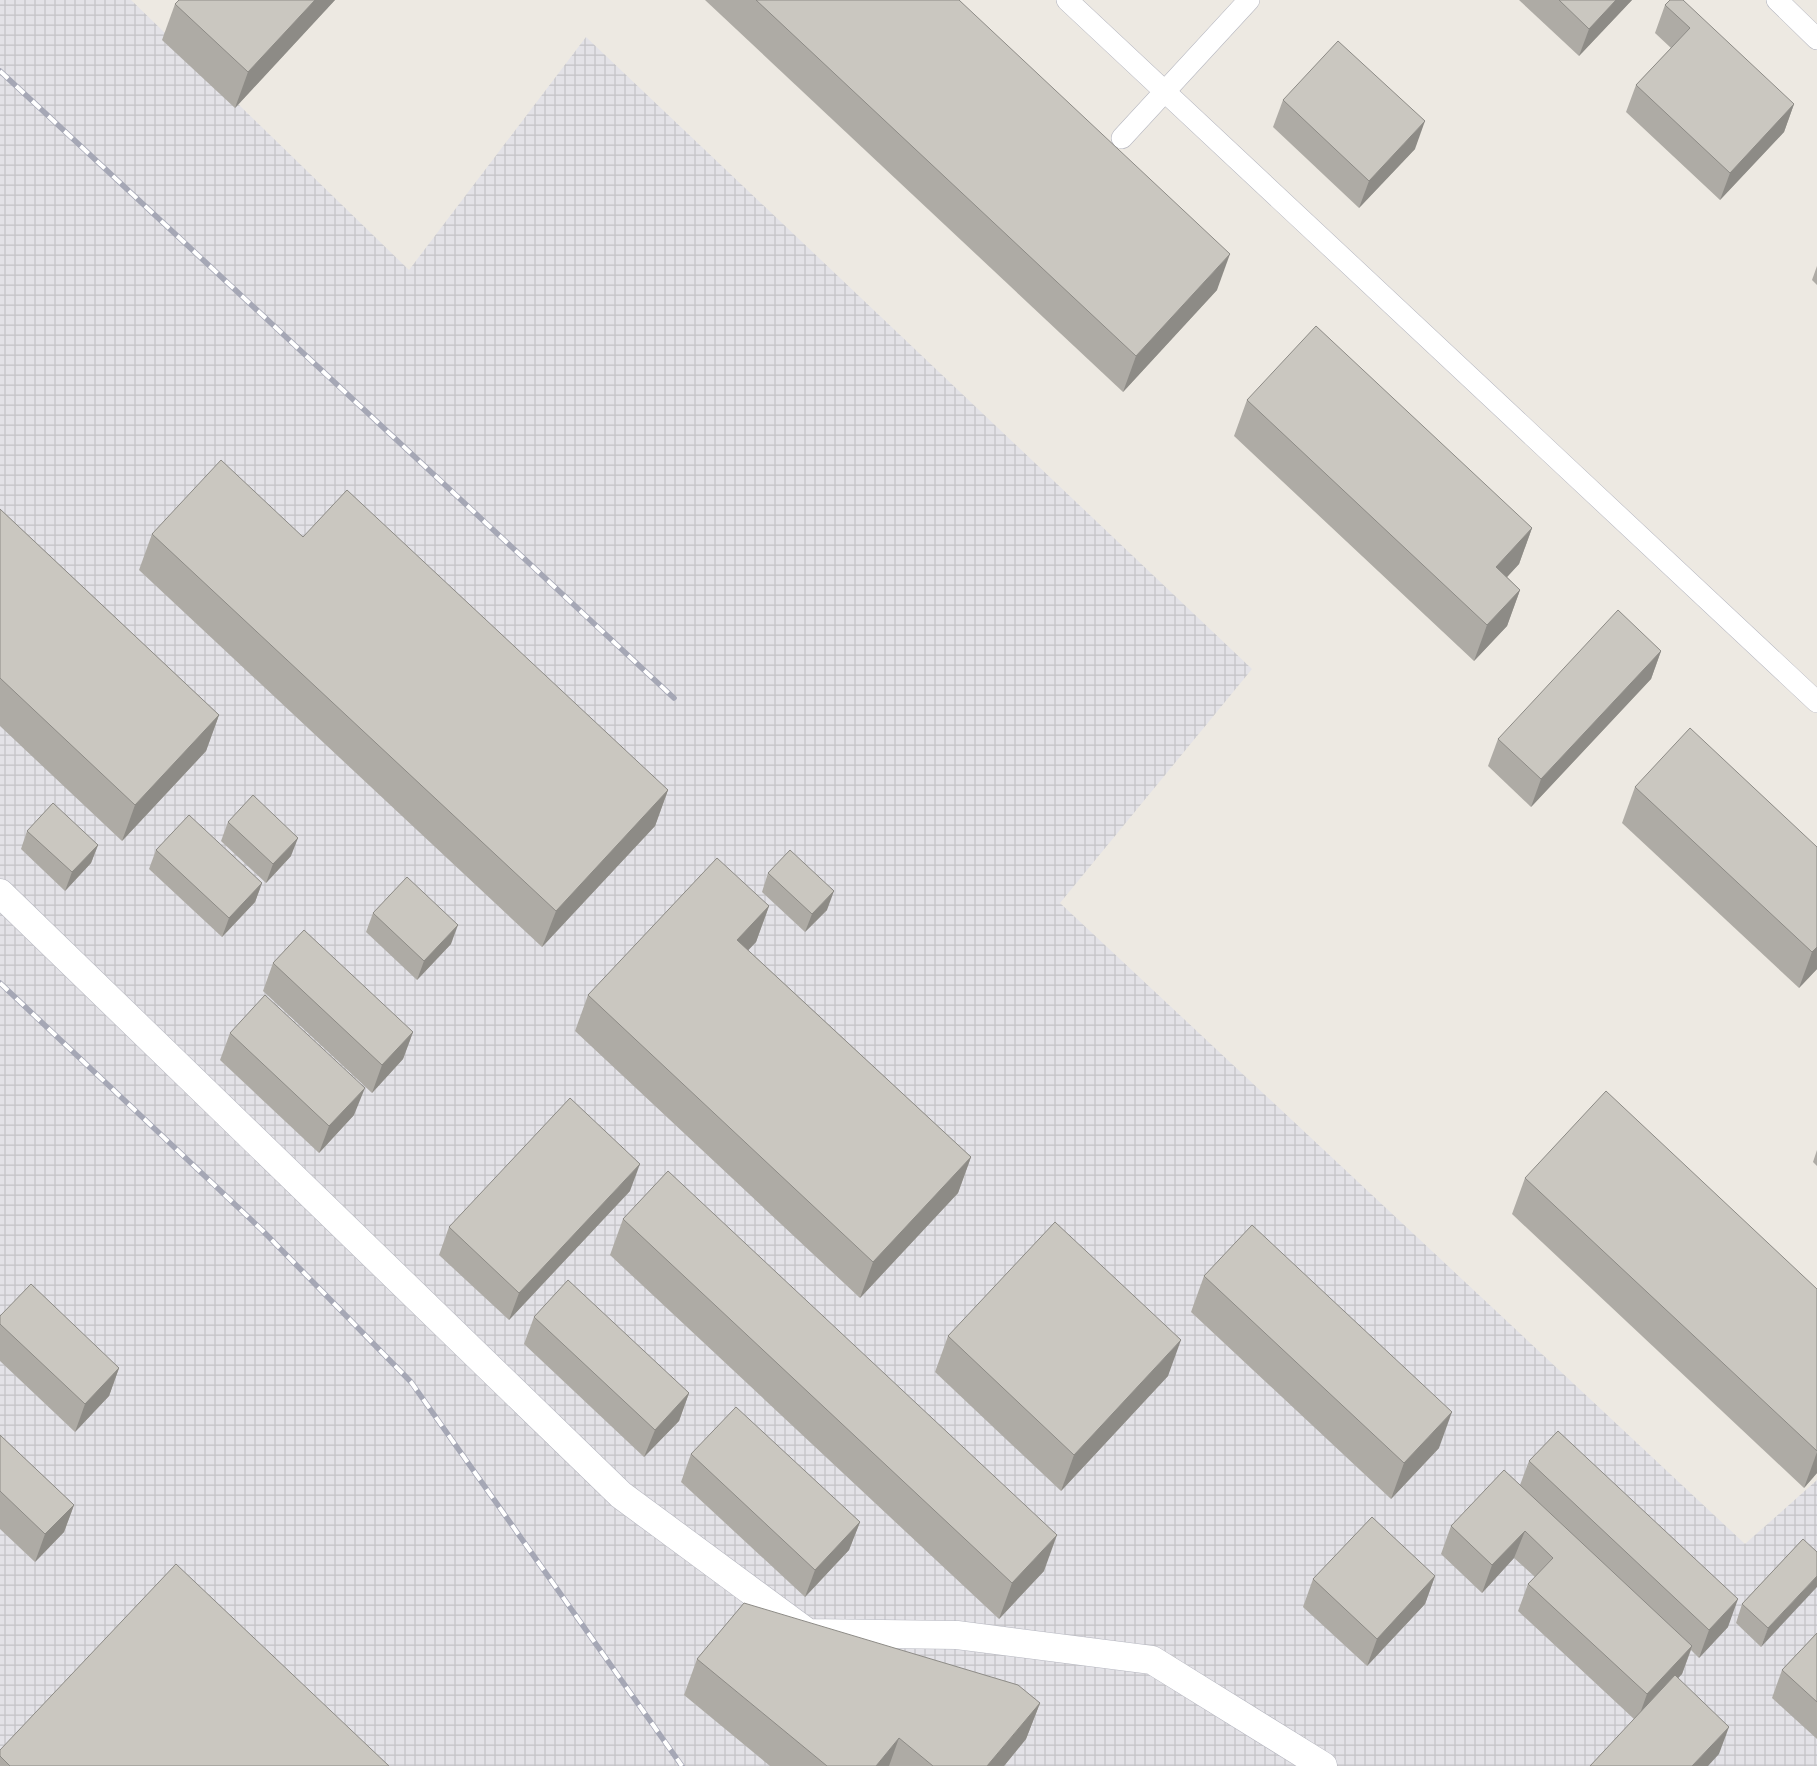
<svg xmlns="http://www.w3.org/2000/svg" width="1817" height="1766" font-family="Ubuntu,sans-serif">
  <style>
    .industrial { fill: url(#industrial-grid) }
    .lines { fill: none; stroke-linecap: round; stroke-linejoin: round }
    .service-casing { stroke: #b6b7c0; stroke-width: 22 }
    .minor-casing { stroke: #b6b7c0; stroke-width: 29 }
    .service { stroke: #fff; stroke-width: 21 }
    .minor { stroke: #fff; stroke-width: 28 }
    .rail-casing { stroke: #a5a7b5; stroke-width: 5.5 }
    .rail { stroke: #fff; stroke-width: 4; stroke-dasharray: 11; stroke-linecap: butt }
    .wall { fill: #aeaba5 }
    .shaded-wall { fill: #8d8b86 }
    .building { fill: #cac7c0; stroke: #8d8b86 }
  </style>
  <defs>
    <pattern id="industrial-grid" width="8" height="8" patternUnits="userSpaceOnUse" patternTransform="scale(1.25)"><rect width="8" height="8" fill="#e3e2e7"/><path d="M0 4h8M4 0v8" fill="none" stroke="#c3c2c6"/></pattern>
  </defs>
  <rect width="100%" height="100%" fill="#ede9e2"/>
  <path class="industrial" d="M 0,0 L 131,0 L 409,270 L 586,37 L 1252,669 L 1060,903 L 1745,1544 L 1817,1480 L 1817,1766 L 0,1766 Z"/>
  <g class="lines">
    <defs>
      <g id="service">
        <path d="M 1067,0 L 1817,702"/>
        <path d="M 1777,0 L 1817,39"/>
        <path d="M 1122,138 L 1249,0"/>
      </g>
      <path id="minor" d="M 0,893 L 621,1495 L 808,1633 L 957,1635 L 1152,1660 L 1323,1766"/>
    </defs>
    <use href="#service" class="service-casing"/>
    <use href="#minor" class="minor-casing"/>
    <use href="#service" class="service"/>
    <use href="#minor" class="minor"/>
    <defs>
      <g id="rail">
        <path d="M 0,71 L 674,698"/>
        <path d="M 0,983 L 262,1230 L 411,1382 L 682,1766"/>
      </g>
    </defs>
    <use href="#rail" class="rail-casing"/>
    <use href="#rail" class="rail"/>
  </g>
  <g class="wall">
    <path d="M 335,0 L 235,108 L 162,40 L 175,4 Z"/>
    <path d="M 705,0 L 959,0 L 1217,290 L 1123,392 Z"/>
    <path d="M 1519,0 L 1632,0 L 1579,56 Z"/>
    <path d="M 1665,5 L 1794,104 L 1784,132 L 1720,200 L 1626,112 L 1636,85 L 1671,48 L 1655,33 Z"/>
    <path d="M 1283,100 L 1415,149 L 1359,208 L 1273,127 Z"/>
    <path d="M 1817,266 L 1817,285 L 1812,280 Z"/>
    <path d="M 1247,400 L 1532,528 L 1519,564 L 1507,577 L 1520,590 L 1507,626 L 1474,661 L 1234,436 Z"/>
    <path d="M 0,509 L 219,715 L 206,751 L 122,841 L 0,726 Z"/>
    <path d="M 152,534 L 668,790 L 655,826 L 542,947 L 139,570 Z"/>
    <path d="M 1661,651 L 1651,679 L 1531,807 L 1488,766 L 1498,739 Z"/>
    <path d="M 1635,787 L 1817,847 L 1817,969 L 1799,988 L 1622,823 Z"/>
    <path d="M 228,822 L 291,856 L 266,883 L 221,841 Z"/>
    <path d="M 27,831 L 98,845 L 91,863 L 65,891 L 21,849 Z"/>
    <path d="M 156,850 L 262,883 L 255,902 L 222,937 L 149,869 Z"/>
    <path d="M 768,873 L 827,910 L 805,932 L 762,892 Z"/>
    <path d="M 769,906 L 756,942 L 748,950 L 971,1157 L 958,1193 L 860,1298 L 575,1031 L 588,995 Z"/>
    <path d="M 373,913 L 451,944 L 417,980 L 366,932 Z"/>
    <path d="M 273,963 L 413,1032 L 403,1059 L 372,1093 L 263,991 Z"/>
    <path d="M 230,1033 L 354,1115 L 319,1153 L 220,1060 Z"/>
    <path d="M 1817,1150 L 1817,1166 L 1813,1162 Z"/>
    <path d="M 1525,1178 L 1817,1289 L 1817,1473 L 1804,1488 L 1512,1214 Z"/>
    <path d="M 630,1191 L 509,1320 L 439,1255 L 449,1227 Z"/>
    <path d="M 623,1219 L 1044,1571 L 999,1619 L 610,1255 Z"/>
    <path d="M 1204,1276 L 1439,1448 L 1391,1499 L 1191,1312 Z"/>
    <path d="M 0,1316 L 119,1368 L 109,1396 L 75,1432 L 0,1361 Z"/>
    <path d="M 534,1317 L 689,1393 L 679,1421 L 644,1457 L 524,1344 Z"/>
    <path d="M 948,1336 L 1168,1376 L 1061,1491 L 935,1372 Z"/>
    <path d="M 0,1435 L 74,1505 L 64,1532 L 35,1562 L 0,1529 Z"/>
    <path d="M 691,1454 L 860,1522 L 849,1550 L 805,1597 L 681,1482 Z"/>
    <path d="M 1529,1461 L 1728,1627 L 1699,1658 L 1691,1650 L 1682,1674 L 1678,1678 L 1719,1754 L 1634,1719 L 1518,1611 L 1528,1584 L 1535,1577 L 1514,1558 L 1482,1593 L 1441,1554 L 1451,1526 L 1520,1485 Z"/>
    <path d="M 1803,1539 L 1761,1647 L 1736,1623 L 1742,1604 Z"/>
    <path d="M 1435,1576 L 1425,1604 L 1367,1666 L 1303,1607 L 1313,1579 Z"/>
    <path d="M 1817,1633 L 1817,1739 L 1772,1698 L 1782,1670 Z"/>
    <path d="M 697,1659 L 1040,1703 L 1026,1739 L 1004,1766 L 770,1766 L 684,1695 Z"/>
    <path d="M 0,1750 L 389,1766 L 0,1766 Z"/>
  </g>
  <g class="shaded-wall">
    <path d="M 315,0 L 335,0 L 235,108 L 248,72 Z"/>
    <path d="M 1616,0 L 1632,0 L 1579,56 L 1589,29 Z"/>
    <path d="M 1794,104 L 1784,132 L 1720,200 L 1730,173 Z"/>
    <path d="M 1425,121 L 1415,149 L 1359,208 L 1369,181 Z"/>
    <path d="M 1230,254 L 1217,290 L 1123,392 L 1136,356 Z"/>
    <path d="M 1532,528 L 1519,564 L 1483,603 L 1496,567 Z"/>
    <path d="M 1520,590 L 1507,626 L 1474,661 L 1487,625 Z"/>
    <path d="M 1661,651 L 1651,679 L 1531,807 L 1541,779 Z"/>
    <path d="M 219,715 L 206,751 L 122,841 L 135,805 Z"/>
    <path d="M 668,790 L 655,826 L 542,947 L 556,911 Z"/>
    <path d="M 298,838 L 291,856 L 266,883 L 273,864 Z"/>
    <path d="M 98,845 L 91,863 L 65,891 L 72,872 Z"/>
    <path d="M 262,883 L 255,902 L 222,937 L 229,918 Z"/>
    <path d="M 834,891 L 827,910 L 805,932 L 812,914 Z"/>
    <path d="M 769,906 L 756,942 L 724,976 L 737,940 Z"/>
    <path d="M 458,925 L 451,944 L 417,980 L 424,961 Z"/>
    <path d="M 1817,947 L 1817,969 L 1799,988 L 1812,952 Z"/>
    <path d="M 413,1032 L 403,1059 L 372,1093 L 382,1065 Z"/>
    <path d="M 365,1088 L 354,1115 L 319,1153 L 329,1126 Z"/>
    <path d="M 971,1157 L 958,1193 L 860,1298 L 873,1262 Z"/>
    <path d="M 640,1164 L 630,1191 L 509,1320 L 519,1293 Z"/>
    <path d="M 1181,1340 L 1168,1376 L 1061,1491 L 1074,1455 Z"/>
    <path d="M 119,1368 L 109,1396 L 75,1432 L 85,1404 Z"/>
    <path d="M 689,1393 L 679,1421 L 644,1457 L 655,1430 Z"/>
    <path d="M 1452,1412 L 1439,1448 L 1391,1499 L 1404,1463 Z"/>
    <path d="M 1817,1452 L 1817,1473 L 1804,1488 Z"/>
    <path d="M 74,1505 L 64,1532 L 35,1562 L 45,1534 Z"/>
    <path d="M 860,1522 L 849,1550 L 805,1597 L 815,1570 Z"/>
    <path d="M 1525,1531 L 1514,1558 L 1482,1593 L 1492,1565 Z"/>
    <path d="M 1057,1535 L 1044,1571 L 999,1619 L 1012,1583 Z"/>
    <path d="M 1435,1576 L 1425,1604 L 1367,1666 L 1377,1639 Z"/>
    <path d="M 1817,1576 L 1817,1587 L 1761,1647 L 1768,1628 Z"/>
    <path d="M 1738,1599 L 1728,1627 L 1699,1658 L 1709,1630 Z"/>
    <path d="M 1692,1646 L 1682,1674 L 1637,1722 L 1647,1694 Z"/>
    <path d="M 1040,1703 L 1026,1739 L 1004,1766 L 987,1766 Z"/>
    <path d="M 1729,1727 L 1719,1754 L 1708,1766 L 1692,1766 Z"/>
    <path d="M 899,1738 L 889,1766 L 876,1766 Z"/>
  </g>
  <g class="building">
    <path d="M 179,0 L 315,0 L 248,72 L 175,4 Z"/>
    <path d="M 756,0 L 959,0 L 1230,254 L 1136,356 Z"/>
    <path d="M 1559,0 L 1616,0 L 1589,29 Z"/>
    <path d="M 1670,0 L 1683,0 L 1794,104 L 1730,173 L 1636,85 L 1690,28 L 1665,5 Z"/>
    <path d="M 1338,41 L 1425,121 L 1369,181 L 1283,100 Z"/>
    <path d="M 1316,326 L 1532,528 L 1496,567 L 1520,590 L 1487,625 L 1247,400 Z"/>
    <path d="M 221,460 L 303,537 L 347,490 L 668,790 L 556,911 L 152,534 Z"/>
    <path d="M 0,509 L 219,715 L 135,805 L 0,678 Z"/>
    <path d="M 1618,610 L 1661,651 L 1541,779 L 1498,739 Z"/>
    <path d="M 1690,728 L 1817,847 L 1817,947 L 1812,952 L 1635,787 Z"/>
    <path d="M 253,795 L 298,838 L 273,864 L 228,822 Z"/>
    <path d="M 53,803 L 98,845 L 72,872 L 27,831 Z"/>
    <path d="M 189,815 L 262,883 L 229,918 L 156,850 Z"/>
    <path d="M 790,850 L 834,891 L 812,914 L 768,873 Z"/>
    <path d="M 717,858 L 769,906 L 737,940 L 971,1157 L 873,1262 L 588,995 Z"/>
    <path d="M 407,877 L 458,925 L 424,961 L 373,913 Z"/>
    <path d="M 304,930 L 413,1032 L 382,1065 L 273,963 Z"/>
    <path d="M 265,995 L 365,1088 L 329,1126 L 230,1033 Z"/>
    <path d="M 1606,1091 L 1817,1289 L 1817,1451 L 1525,1178 Z"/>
    <path d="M 570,1098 L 640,1164 L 519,1293 L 449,1227 Z"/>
    <path d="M 668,1171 L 1057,1535 L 1012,1583 L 623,1219 Z"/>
    <path d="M 1055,1222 L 1181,1340 L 1074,1455 L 948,1336 Z"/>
    <path d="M 1252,1225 L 1452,1412 L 1404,1463 L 1204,1276 Z"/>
    <path d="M 568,1280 L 689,1393 L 655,1430 L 534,1317 Z"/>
    <path d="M 31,1284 L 119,1368 L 85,1404 L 0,1324 L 0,1316 Z"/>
    <path d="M 736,1407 L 860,1522 L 815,1570 L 691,1454 Z"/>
    <path d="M 1558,1431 L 1738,1599 L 1709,1630 L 1529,1461 Z"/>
    <path d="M 0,1435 L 74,1505 L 45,1534 L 0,1491 Z"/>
    <path d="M 1504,1470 L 1692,1646 L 1647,1694 L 1528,1584 L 1553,1558 L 1525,1531 L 1492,1565 L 1451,1526 Z"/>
    <path d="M 1372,1517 L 1435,1576 L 1377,1639 L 1313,1579 Z"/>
    <path d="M 1803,1539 L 1817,1552 L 1817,1576 L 1768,1628 L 1742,1604 Z"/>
    <path d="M 176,1564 L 389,1766 L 10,1766 L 0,1756 L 0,1750 Z"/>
    <path d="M 744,1603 L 1018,1685 L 1040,1703 L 987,1766 L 933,1766 L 899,1738 L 876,1766 L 827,1766 L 697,1659 Z"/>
    <path d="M 1817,1633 L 1817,1702 L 1782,1670 Z"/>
    <path d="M 1675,1675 L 1729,1727 L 1692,1766 L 1590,1766 Z"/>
  </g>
</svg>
